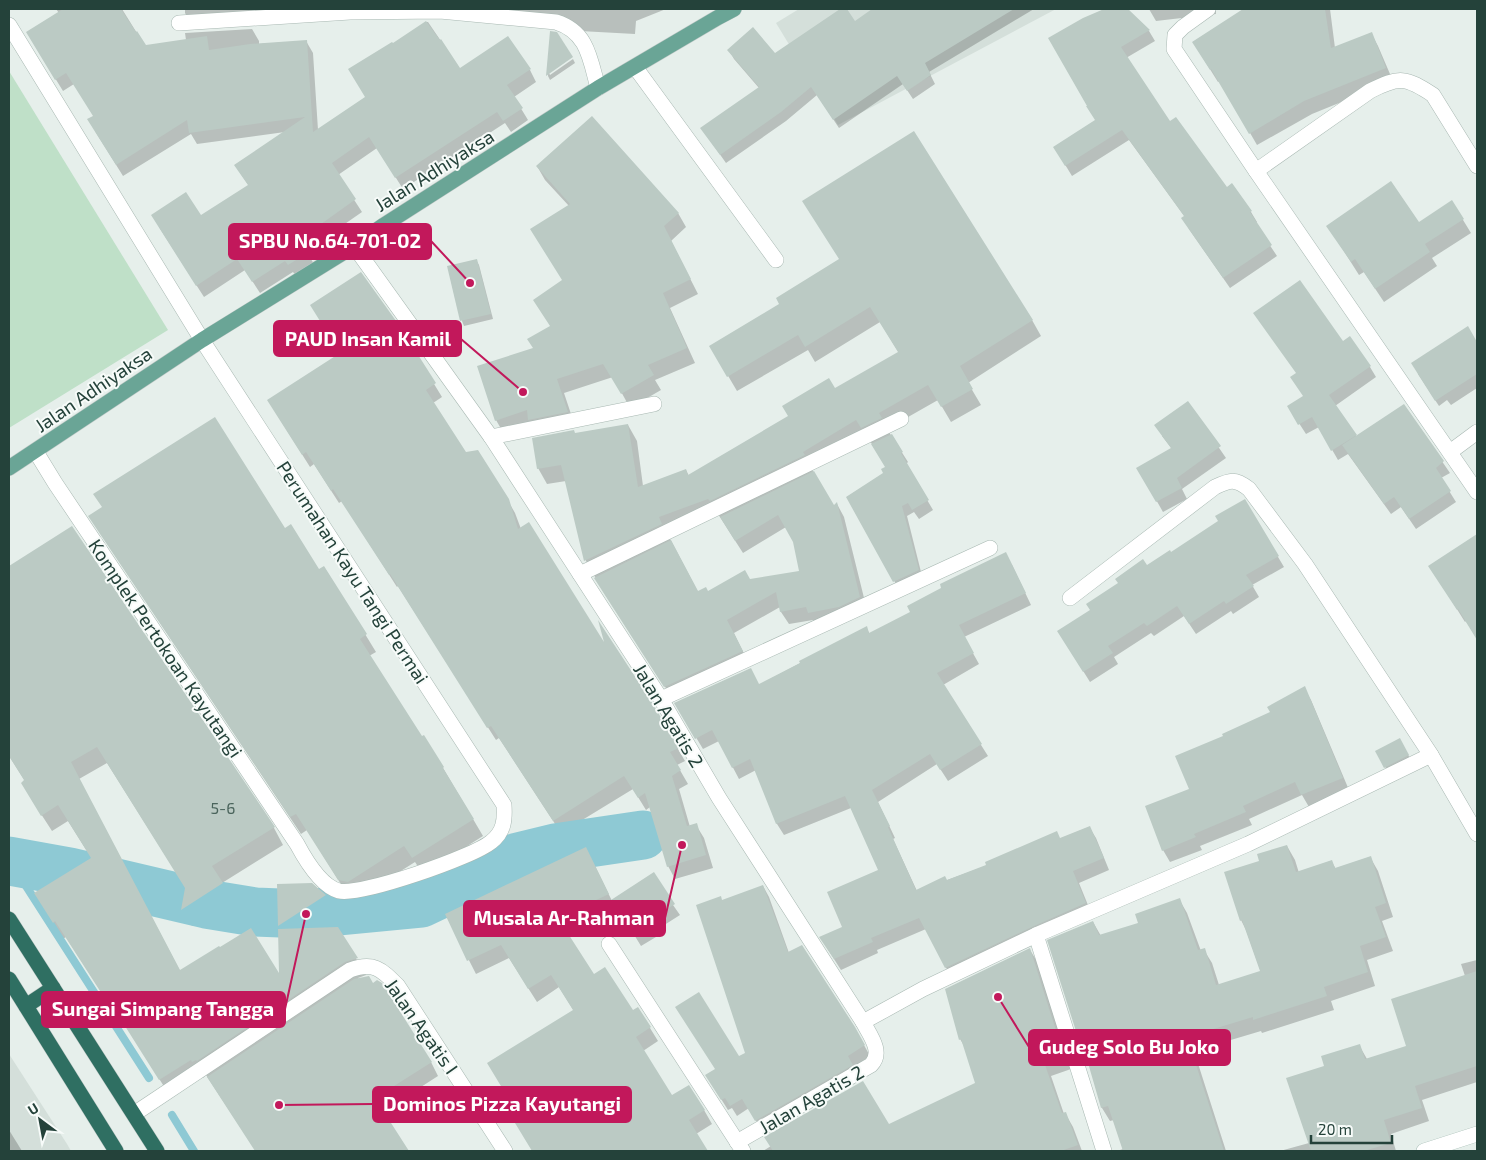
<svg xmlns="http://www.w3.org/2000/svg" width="1486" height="1160" font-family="'Exo 2',sans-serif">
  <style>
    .built { fill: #d4dfda }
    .green { fill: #bfe0c8 }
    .shadow { fill: #0003; fill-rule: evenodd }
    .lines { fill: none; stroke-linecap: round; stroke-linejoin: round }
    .stream { stroke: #8ec9d4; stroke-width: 8 }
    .river { stroke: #8ec9d4; stroke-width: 49 }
    .building { fill: #bbcac4 }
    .street-casing { stroke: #a8b8b2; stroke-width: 16 }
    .secondary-casing { stroke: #a4bbb3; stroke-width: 16 }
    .primary-casing { stroke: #c2cac8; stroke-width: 16 }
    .highway-casing { stroke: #c2cac8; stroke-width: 16 }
    .street { stroke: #fff; stroke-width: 15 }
    .secondary { stroke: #fff; stroke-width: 15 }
    .primary { stroke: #6aa596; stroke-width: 15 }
    .highway { stroke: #2f6f62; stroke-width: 15 }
    .labels { text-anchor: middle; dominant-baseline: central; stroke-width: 4; stroke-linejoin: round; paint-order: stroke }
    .number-label { font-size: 16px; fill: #4a645c }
    .street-label { font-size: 19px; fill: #24423a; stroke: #f7fbf9 }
    .leader { fill: none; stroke: #c2185b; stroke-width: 2 }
    .callout-dot { fill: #c2185b; stroke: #f7fbf9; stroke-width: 2 }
    .callout { fill: #c2185b; stroke: #c2185b; stroke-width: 2 }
    .callout-label { font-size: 20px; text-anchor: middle; font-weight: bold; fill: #fff }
  </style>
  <rect width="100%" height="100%" fill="#e6efeb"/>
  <g class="built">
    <path d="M 799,9 L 1056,9 L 838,125 L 776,23 Z"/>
    <path d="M 9,1054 L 67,1144 L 71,1151 L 9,1151 Z"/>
  </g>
  <path class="green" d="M 9,71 L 168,330 L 9,428 Z"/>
  <g class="shadow">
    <path d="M 56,9 L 122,9 L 145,46 L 186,40 L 185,33 L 252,29 L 259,41 L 259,44 L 306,41 L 313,53 L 318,130 L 366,97 L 393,45 L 426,22 L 428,22 L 460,69 L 530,70 L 536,82 L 514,97 L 528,120 L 511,132 L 505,123 L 403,189 L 377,148 L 338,175 L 362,212 L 306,251 L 314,264 L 296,276 L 293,272 L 260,293 L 245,270 L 204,297 L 159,227 L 200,217 L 249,186 L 235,165 L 285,132 L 197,144 L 191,134 L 123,176 L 95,131 L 94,116 L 74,84 L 63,91 L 34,44 L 59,13 Z"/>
    <path d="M 185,9 L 260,9 L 260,20 L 192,25 L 185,13 Z"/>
    <path d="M 478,9 L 666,9 L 636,21 L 635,34 L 580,31 Z"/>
    <path d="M 842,9 L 845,9 L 854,23 L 875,9 L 1034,9 L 929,72 L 935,84 L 913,99 L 903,84 L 839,128 L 817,95 L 786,121 L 726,163 L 702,129 L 759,88 L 734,59 L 729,50 L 775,54 Z"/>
    <path d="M 1107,9 L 1126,9 L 1149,31 L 1155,41 L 1126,58 L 1169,123 L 1226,188 L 1232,184 L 1251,212 L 1257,222 L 1255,223 L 1277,256 L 1230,288 L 1189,229 L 1185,217 L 1129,140 L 1072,176 L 1061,158 L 1096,121 L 1086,18 Z"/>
    <path d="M 1149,9 L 1216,9 L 1216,14 L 1156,21 Z"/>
    <path d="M 1245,9 L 1330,9 L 1335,48 L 1371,33 L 1378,46 L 1393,81 L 1312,114 L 1257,145 L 1220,81 L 1218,82 L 1193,42 Z"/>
    <path d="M 551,32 L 549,73 L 550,75 L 573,59 L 575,63 L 550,80 L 548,76 Z"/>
    <path d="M 537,166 L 678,213 L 686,227 L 671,241 L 698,294 L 670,308 L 695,363 L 655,380 L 661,390 L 630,408 L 613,377 L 564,393 L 575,426 L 504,434 L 496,420 L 534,348 L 551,327 L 563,281 L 569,206 L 545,180 Z"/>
    <path d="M 1452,202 L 1471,233 L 1432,258 L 1437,266 L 1384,302 L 1364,272 L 1359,275 L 1328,226 L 1419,224 Z"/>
    <path d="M 476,260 L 479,265 L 493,319 L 464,326 L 462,321 L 449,267 Z"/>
    <path d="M 777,298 L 1032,320 L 1041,336 L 968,383 L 981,405 L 951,422 L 938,400 L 887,429 L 908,462 L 906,464 L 933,510 L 919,519 L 914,512 L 907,516 L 923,580 L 900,591 L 847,497 L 885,473 L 887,467 L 866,435 L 811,468 L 833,507 L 837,504 L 844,517 L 867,610 L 816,625 L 813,620 L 789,624 L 781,612 L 780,607 L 734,633 L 749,664 L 673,699 L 603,591 L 586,561 L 566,481 L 547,484 L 538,468 L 575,434 L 628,425 L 637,441 L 643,486 L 686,470 L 689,476 L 899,353 L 880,322 L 815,362 L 808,350 L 737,391 L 711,347 L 781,304 ZM 718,514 L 743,553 L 786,527 L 794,542 L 801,572 L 707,592 L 698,592 L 667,533 Z"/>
    <path d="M 398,325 L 442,397 L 433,403 L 466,454 L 507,499 L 515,513 L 521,529 L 606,648 L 652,705 L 685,761 L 677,765 L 688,784 L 679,789 L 690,827 L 696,825 L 704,838 L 713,868 L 675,879 L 668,866 L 650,807 L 646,810 L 633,789 L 561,833 L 499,738 L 496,740 L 398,586 L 397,587 L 342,501 L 339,503 L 314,464 L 310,467 L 276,413 Z"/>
    <path d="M 1467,328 L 1477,344 L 1477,388 L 1451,405 L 1447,400 L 1439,406 L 1418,374 Z"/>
    <path d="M 1342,342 L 1370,367 L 1376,377 L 1335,406 L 1357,437 L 1404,406 L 1450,473 L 1441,478 L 1456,502 L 1416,529 L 1401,507 L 1391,514 L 1348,454 L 1338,460 L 1319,427 L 1306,434 L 1295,417 L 1304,397 Z"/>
    <path d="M 1188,403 L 1226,458 L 1182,489 L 1187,499 L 1163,512 L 1138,468 L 1172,449 L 1162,436 Z"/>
    <path d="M 1244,500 L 1284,567 L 1252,585 L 1259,597 L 1233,614 L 1231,611 L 1196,634 L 1184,616 L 1154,636 L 1151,633 L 1114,657 L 1118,664 L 1090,682 L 1065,642 L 1091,611 L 1147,567 L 1171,554 L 1220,521 Z"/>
    <path d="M 72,528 L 274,828 L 283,845 L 222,883 L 232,901 L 192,926 L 183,910 L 186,888 L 107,763 L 79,779 L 180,971 L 281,977 L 282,930 L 279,925 L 278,885 L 311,884 L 325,896 L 331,906 L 295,930 L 338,929 L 366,975 L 358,978 L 358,979 L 431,1062 L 438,1076 L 382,1112 L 408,1151 L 256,1151 L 206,1075 L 203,1078 L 201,1076 L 170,1096 L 124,1023 L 122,1024 L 66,937 L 63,939 L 46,910 L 92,859 L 68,821 L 52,831 L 32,800 L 25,781 L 9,756 L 9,567 Z"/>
    <path d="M 285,530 L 318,571 L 324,567 L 376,652 L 369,656 L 421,738 L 443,768 L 483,836 L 423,874 L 415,862 L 358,898 L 349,897 L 307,830 L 301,834 L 100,533 Z"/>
    <path d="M 1477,536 L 1477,638 L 1466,621 L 1465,622 L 1430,566 Z"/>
    <path d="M 1012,565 L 1031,605 L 964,637 L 979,664 L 943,685 L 988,756 L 948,781 L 937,764 L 878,802 L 895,838 L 893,839 L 917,891 L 1060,839 L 1089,827 L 1096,838 L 1109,870 L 1079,883 L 1092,915 L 952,979 L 926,929 L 877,950 L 878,953 L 841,970 L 827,948 L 844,927 L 880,871 L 851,808 L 784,835 L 777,824 L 756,770 L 739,779 L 719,741 L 703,749 L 676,704 L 759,685 L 866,628 L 870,634 Z"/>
    <path d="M 1304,688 L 1311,700 L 1349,790 L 1309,807 L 1302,795 L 1249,819 L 1252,825 L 1200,846 L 1202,850 L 1170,862 L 1163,850 L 1191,790 L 1225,737 L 1272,713 Z"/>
    <path d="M 1400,740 L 1411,760 L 1388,772 L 1377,752 Z"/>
    <path d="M 1287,846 L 1295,860 L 1299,873 L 1331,861 L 1336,869 L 1370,857 L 1378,871 L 1393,917 L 1382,921 L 1393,951 L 1367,960 L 1375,986 L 1331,1001 L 1334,1010 L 1262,1033 L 1261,1031 L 1194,1051 L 1226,1151 L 1117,1151 L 1123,1149 L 1114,1120 L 1110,1121 L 1102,1108 L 1088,1058 L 1083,1049 L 1093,922 L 1101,936 L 1140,923 L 1179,899 L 1187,913 L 1201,951 L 1204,950 L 1212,963 L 1219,985 L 1261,972 L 1246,930 L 1241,920 L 1260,861 Z"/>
    <path d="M 595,866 L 612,901 L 673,905 L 680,915 L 658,929 L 661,934 L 641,946 L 617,907 L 566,932 L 593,976 L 650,1028 L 658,1041 L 643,1051 L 671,1097 L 704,1110 L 712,1124 L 696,1134 L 707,1151 L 533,1151 L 524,1137 L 523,1120 L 574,1011 L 559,987 L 537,1002 L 509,958 L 476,974 L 446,915 Z"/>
    <path d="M 763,886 L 769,897 L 789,953 L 854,1027 L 870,1056 L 762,1131 L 749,1108 L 737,1116 L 732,1108 L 728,1110 L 713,1086 L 738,1057 L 746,1054 L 723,902 Z"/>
    <path d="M 1030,950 L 1038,963 L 1071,1069 L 1051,1076 L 1064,1114 L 1065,1113 L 1073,1127 L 1082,1151 L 763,1151 L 771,1146 L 889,1126 L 977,1083 L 966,1049 L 960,1039 L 946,990 Z"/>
    <path d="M 1477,960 L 1477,1082 L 1422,1100 L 1429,1121 L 1391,1134 L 1396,1151 L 1280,1151 L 1309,1143 L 1326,1066 L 1359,1045 L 1367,1059 L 1408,1047 L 1465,976 L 1461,964 Z"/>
    <path d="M 9,1130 L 22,1151 L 9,1151 Z"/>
  </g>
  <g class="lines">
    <g class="stream">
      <path d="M 10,861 L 149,1078"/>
      <path d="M 172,1115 L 194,1151"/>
    </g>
    <path class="river" d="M 9,861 L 70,872 L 206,904 L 255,912 L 306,914 L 421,903 L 518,857 L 555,848 L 643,835"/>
  </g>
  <g class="building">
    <path d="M 63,9 L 121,9 L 136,32 L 137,31 L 146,45 L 207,36 L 209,50 L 250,44 L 307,40 L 313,132 L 365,97 L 348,69 L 392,42 L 393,43 L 426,21 L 440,40 L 441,39 L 460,68 L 508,36 L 531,69 L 507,85 L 523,108 L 503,121 L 497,112 L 395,178 L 369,137 L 332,163 L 356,199 L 300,239 L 309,252 L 288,265 L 285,261 L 252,282 L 237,259 L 196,286 L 151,215 L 186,192 L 201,215 L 248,185 L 234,165 L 305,117 L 189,133 L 187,120 L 116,165 L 87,119 L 93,116 L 66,73 L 55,80 L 26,32 Z"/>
    <path d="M 840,9 L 847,9 L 855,21 L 872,9 L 1014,9 L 925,63 L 931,75 L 907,91 L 897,76 L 833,120 L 811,87 L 781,112 L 720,155 L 700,128 L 759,87 L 727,50 L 753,27 L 775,53 Z"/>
    <path d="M 1104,9 L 1128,9 L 1150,30 L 1121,47 L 1170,121 L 1176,117 L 1227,187 L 1232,183 L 1252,211 L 1250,212 L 1272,245 L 1223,278 L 1181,218 L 1184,216 L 1122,130 L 1065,166 L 1053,147 L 1095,120 L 1086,106 L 1087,106 L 1048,38 L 1083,18 Z"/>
    <path d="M 1243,9 L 1325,9 L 1331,48 L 1372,32 L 1386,68 L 1304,101 L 1249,134 L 1211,69 L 1210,70 L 1192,42 Z"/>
    <path d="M 550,31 L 557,32 L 573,57 L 546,76 Z"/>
    <path d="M 592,116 L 679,213 L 664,226 L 691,279 L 663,293 L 687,348 L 648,365 L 654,375 L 621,394 L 603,364 L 557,379 L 568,412 L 528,420 L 527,410 L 495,421 L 477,366 L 533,348 L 527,339 L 550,326 L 533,300 L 562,280 L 530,229 L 570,204 L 536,166 Z"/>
    <path d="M 914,131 L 1033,320 L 960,366 L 973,389 L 941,407 L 928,385 L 879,413 L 882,418 L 861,428 L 856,420 L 803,452 L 805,455 L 710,501 L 708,499 L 659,517 L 662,524 L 584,561 L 561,465 L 537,469 L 532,438 L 574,430 L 575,433 L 628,424 L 638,487 L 686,469 L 688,475 L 788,416 L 782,406 L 829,378 L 835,388 L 898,352 L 870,307 L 805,347 L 798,335 L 727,377 L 709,346 L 779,304 L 776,298 L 839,259 L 802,201 Z"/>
    <path d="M 1391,181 L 1419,222 L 1452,200 L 1464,219 L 1425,244 L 1430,252 L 1375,289 L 1355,259 L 1351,262 L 1326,226 Z"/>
    <path d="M 477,259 L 491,314 L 460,321 L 447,266 Z"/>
    <path d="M 361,272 L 399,325 L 436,383 L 426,390 L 466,452 L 478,450 L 509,499 L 518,529 L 529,522 L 604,642 L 598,620 L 653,704 L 679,748 L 670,752 L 681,770 L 672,776 L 687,826 L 697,823 L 706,855 L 667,867 L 645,793 L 638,798 L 624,776 L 553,821 L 491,726 L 487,728 L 390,574 L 389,575 L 333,489 L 331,491 L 306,452 L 302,455 L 267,400 L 340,353 L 310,305 Z"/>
    <path d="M 1300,280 L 1343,341 L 1350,336 L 1371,366 L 1329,395 L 1357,435 L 1331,451 L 1312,417 L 1298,425 L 1287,406 L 1303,396 L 1290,377 L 1296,373 L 1253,313 Z"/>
    <path d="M 1468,326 L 1477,342 L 1477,374 L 1435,401 L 1411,363 Z"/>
    <path d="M 1188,401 L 1221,446 L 1177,478 L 1182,488 L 1156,502 L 1136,468 L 1171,448 L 1154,425 Z"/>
    <path d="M 1404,404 L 1444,461 L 1436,468 L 1451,491 L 1409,519 L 1394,497 L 1384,504 L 1342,445 Z"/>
    <path d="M 215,417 L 285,528 L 291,524 L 319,569 L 324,566 L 367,634 L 360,639 L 422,736 L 424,735 L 444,767 L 443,768 L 474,819 L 412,858 L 404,846 L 348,882 L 338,880 L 296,814 L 290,817 L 88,516 L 102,507 L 93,494 Z"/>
    <path d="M 892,434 L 903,452 L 901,453 L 929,500 L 912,510 L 908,503 L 902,506 L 919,570 L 893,582 L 846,497 L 883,473 L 881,469 L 885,467 L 871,444 Z"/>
    <path d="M 814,471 L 834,505 L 837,502 L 860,597 L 839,607 L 808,613 L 806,607 L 780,612 L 776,592 L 727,620 L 743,651 L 664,687 L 594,578 L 671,540 L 698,591 L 706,587 L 708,591 L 745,570 L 750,579 L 799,571 L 793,542 L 778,515 L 735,541 L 720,517 Z"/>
    <path d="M 1245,499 L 1279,556 L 1246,575 L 1254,586 L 1226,604 L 1224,601 L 1189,624 L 1177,606 L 1147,626 L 1144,623 L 1108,646 L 1113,653 L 1083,672 L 1057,631 L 1090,610 L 1086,604 L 1118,583 L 1115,579 L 1143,559 L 1147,565 L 1170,550 L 1171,552 L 1218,521 L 1215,516 Z"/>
    <path d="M 72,526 L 275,827 L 212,866 L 223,883 L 181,910 L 185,888 L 97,747 L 71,762 L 180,970 L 219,946 L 220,947 L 251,928 L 279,973 L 278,929 L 338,927 L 358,958 L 345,962 L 197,1061 L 196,1060 L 192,1062 L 191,1060 L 159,1080 L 113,1007 L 111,1008 L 55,921 L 53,923 L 34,893 L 91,858 L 58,805 L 41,816 L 21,783 L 24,780 L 9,756 L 9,566 Z"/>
    <path d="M 1477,534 L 1477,640 L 1458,609 L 1457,610 L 1428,566 Z"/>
    <path d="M 1006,552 L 1026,593 L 959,625 L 974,653 L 937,673 L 982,744 L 940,770 L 930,754 L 872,790 L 890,826 L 888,827 L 916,890 L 945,876 L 947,880 L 986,865 L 985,862 L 1057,831 L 1060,838 L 1090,826 L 1104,858 L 1073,871 L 1086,903 L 1032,927 L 945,968 L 919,918 L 871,938 L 873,942 L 834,959 L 819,937 L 842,927 L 827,892 L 878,870 L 845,796 L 776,824 L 750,759 L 732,768 L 712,730 L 695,739 L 674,703 L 751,668 L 759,684 L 800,663 L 799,661 L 867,626 L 869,633 L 910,612 L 907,606 L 941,588 L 940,584 Z"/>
    <path d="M 1305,686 L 1343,778 L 1301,795 L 1295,782 L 1243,806 L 1246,812 L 1194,834 L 1196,837 L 1162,851 L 1145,806 L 1189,789 L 1175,756 L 1223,736 L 1222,734 L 1270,712 L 1267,707 Z"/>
    <path d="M 1400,738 L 1409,755 L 1384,768 L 1375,751 Z"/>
    <path d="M 1287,845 L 1296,872 L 1332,860 L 1335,868 L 1371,856 L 1386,903 L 1375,907 L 1386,937 L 1360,946 L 1368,972 L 1324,987 L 1327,996 L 1253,1020 L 1253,1017 L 1187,1037 L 1224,1151 L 1123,1151 L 1108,1106 L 1101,1108 L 1084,1049 L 1082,1050 L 1047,940 L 1093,921 L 1099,935 L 1138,923 L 1135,914 L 1180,898 L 1198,950 L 1205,948 L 1216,985 L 1260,971 L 1242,920 L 1240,921 L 1224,872 L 1259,861 L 1257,854 Z"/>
    <path d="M 586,847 L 609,894 L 558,918 L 594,974 L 605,967 L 633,1010 L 638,1007 L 651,1027 L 636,1037 L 672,1095 L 689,1085 L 705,1110 L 689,1120 L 708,1151 L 532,1151 L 515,1123 L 521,1119 L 487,1063 L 573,1010 L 551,975 L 528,989 L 501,945 L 467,961 L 445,914 Z"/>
    <path d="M 654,872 L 675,904 L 653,918 L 656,923 L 634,936 L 611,900 Z"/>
    <path d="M 312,883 L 326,895 L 278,926 L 277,884 Z"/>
    <path d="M 763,885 L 788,952 L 802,945 L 855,1027 L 865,1045 L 848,1056 L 853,1065 L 755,1121 L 742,1099 L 730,1106 L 725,1098 L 721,1100 L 705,1075 L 715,1069 L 675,1007 L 699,992 L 739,1056 L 745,1053 L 696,905 L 721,896 L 722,900 Z"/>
    <path d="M 1030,948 L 1064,1056 L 1044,1062 L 1062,1113 L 1066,1112 L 1078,1145 L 1061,1151 L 773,1151 L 764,1137 L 863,1081 L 889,1124 L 975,1083 L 961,1039 L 959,1040 L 945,989 Z"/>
    <path d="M 1477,971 L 1477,1066 L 1415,1086 L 1422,1108 L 1384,1120 L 1391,1143 L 1364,1151 L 1311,1151 L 1286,1078 L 1324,1066 L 1321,1056 L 1360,1044 L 1365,1059 L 1406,1046 L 1391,999 Z"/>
    <path d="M 369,976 L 373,983 L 377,980 L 382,983 L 432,1062 L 375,1098 L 409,1151 L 255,1151 L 207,1077 L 354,979 Z"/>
  </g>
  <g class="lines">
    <defs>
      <g id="street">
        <path d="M 1208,9 L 1183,27 L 1175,35 L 1174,49 L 1256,171 L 1477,492"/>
        <path d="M 179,23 L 350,12 L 440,11 L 556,22 C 588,32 590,59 598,88"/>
        <path d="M 9,25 L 202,340 L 504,805 C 505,820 504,832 491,842 C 473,857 361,896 339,891 C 321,886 305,859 297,844 L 55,483 L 36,452"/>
        <path d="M 635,67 L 776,260"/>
        <path d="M 1256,171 L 1370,91 C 1399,76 1406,77 1433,95 L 1477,166"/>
        <path d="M 354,246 L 491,437 L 661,699 L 719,798 L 863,1022 C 869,1034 884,1052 871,1065 L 737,1142"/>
        <path d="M 491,437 L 654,404"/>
        <path d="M 1450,452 L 1477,432"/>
        <path d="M 580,574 L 901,419"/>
        <path d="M 1070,598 L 1215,487 C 1230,480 1235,478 1249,489 L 1305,564 L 1431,755 L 1477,834"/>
        <path d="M 661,699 L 990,548"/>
        <path d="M 1036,935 L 1104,1151"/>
        <path d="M 609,944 L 743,1151"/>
        <path d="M 863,1022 L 923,989 L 1036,935 L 1248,844 L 1431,755"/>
        <path d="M 134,1114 L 350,970 C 374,961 382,970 398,986 L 505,1151"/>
      </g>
      <path id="secondary" d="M 1424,1151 L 1477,1134"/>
      <path id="primary" d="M 9,468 L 202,340 L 354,246 L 384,225 L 598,88 L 717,18 L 734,9"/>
      <g id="highway">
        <path d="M 9,919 L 157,1151"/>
        <path d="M 9,979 L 116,1151"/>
        <path d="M 26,1006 L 53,988"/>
      </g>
    </defs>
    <use href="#street" class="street-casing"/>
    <use href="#secondary" class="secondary-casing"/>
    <use href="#primary" class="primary-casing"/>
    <use href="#highway" class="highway-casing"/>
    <use href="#street" class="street"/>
    <use href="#secondary" class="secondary"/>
    <use href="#primary" class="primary"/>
    <use href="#highway" class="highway"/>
  </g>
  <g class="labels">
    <g class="number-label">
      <text x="223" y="807">5-6</text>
    </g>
    <g class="street-label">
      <text transform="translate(434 170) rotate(-32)">Jalan Adhiyaksa</text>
      <text transform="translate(93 389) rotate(-34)">Jalan Adhiyaksa</text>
      <text transform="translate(353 572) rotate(57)">Perumahan Kayu Tangi Permai</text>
      <text transform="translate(166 648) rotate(56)">Komplek Pertokoan Kayutangi</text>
      <text transform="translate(669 715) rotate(59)">Jalan Agatis 2</text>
      <text transform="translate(422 1026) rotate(55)">Jalan Agatis I</text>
      <text transform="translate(811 1099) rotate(-30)">Jalan Agatis 2</text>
    </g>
  </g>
  <path class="leader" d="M470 283L431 241M523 392L461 339M682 845L665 918M306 914L285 1009M998 997L1029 1047M279 1105L373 1104"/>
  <g class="callout-dot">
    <circle cx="470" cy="283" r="5"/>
    <circle cx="523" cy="392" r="5"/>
    <circle cx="682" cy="845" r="5"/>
    <circle cx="306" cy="914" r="5"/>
    <circle cx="998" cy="997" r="5"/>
    <circle cx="279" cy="1105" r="5"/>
  </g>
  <g class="callout">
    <rect x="229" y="224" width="202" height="35" rx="5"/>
    <rect x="274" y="321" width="187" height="35" rx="5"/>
    <rect x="464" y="901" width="201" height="35" rx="5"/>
    <rect x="42" y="992" width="243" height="35" rx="5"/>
    <rect x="1029" y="1030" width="201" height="35" rx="5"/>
    <rect x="373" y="1087" width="258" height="35" rx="5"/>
  </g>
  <g class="callout-label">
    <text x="330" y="248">SPBU No.64-701-02</text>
    <text x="368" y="346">PAUD Insan Kamil</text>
    <text x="564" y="925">Musala Ar-Rahman</text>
    <text x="163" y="1016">Sungai Simpang Tangga</text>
    <text x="1129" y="1054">Gudeg Solo Bu Joko</text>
    <text x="502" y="1111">Dominos Pizza Kayutangi</text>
  </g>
  <rect width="1486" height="1160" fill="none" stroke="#24423a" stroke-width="20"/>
  <g transform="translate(40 1120) rotate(328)" stroke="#f7fbf9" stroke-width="4" paint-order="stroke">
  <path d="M0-4L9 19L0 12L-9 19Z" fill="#24423a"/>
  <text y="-8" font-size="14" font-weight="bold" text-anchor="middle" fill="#24423a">U</text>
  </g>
  <path d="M1311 1135v8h81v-8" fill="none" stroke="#24423a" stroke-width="2.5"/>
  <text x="1318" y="1135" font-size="15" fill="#24423a" stroke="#f7fbf9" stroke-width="4" paint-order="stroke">20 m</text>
</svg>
